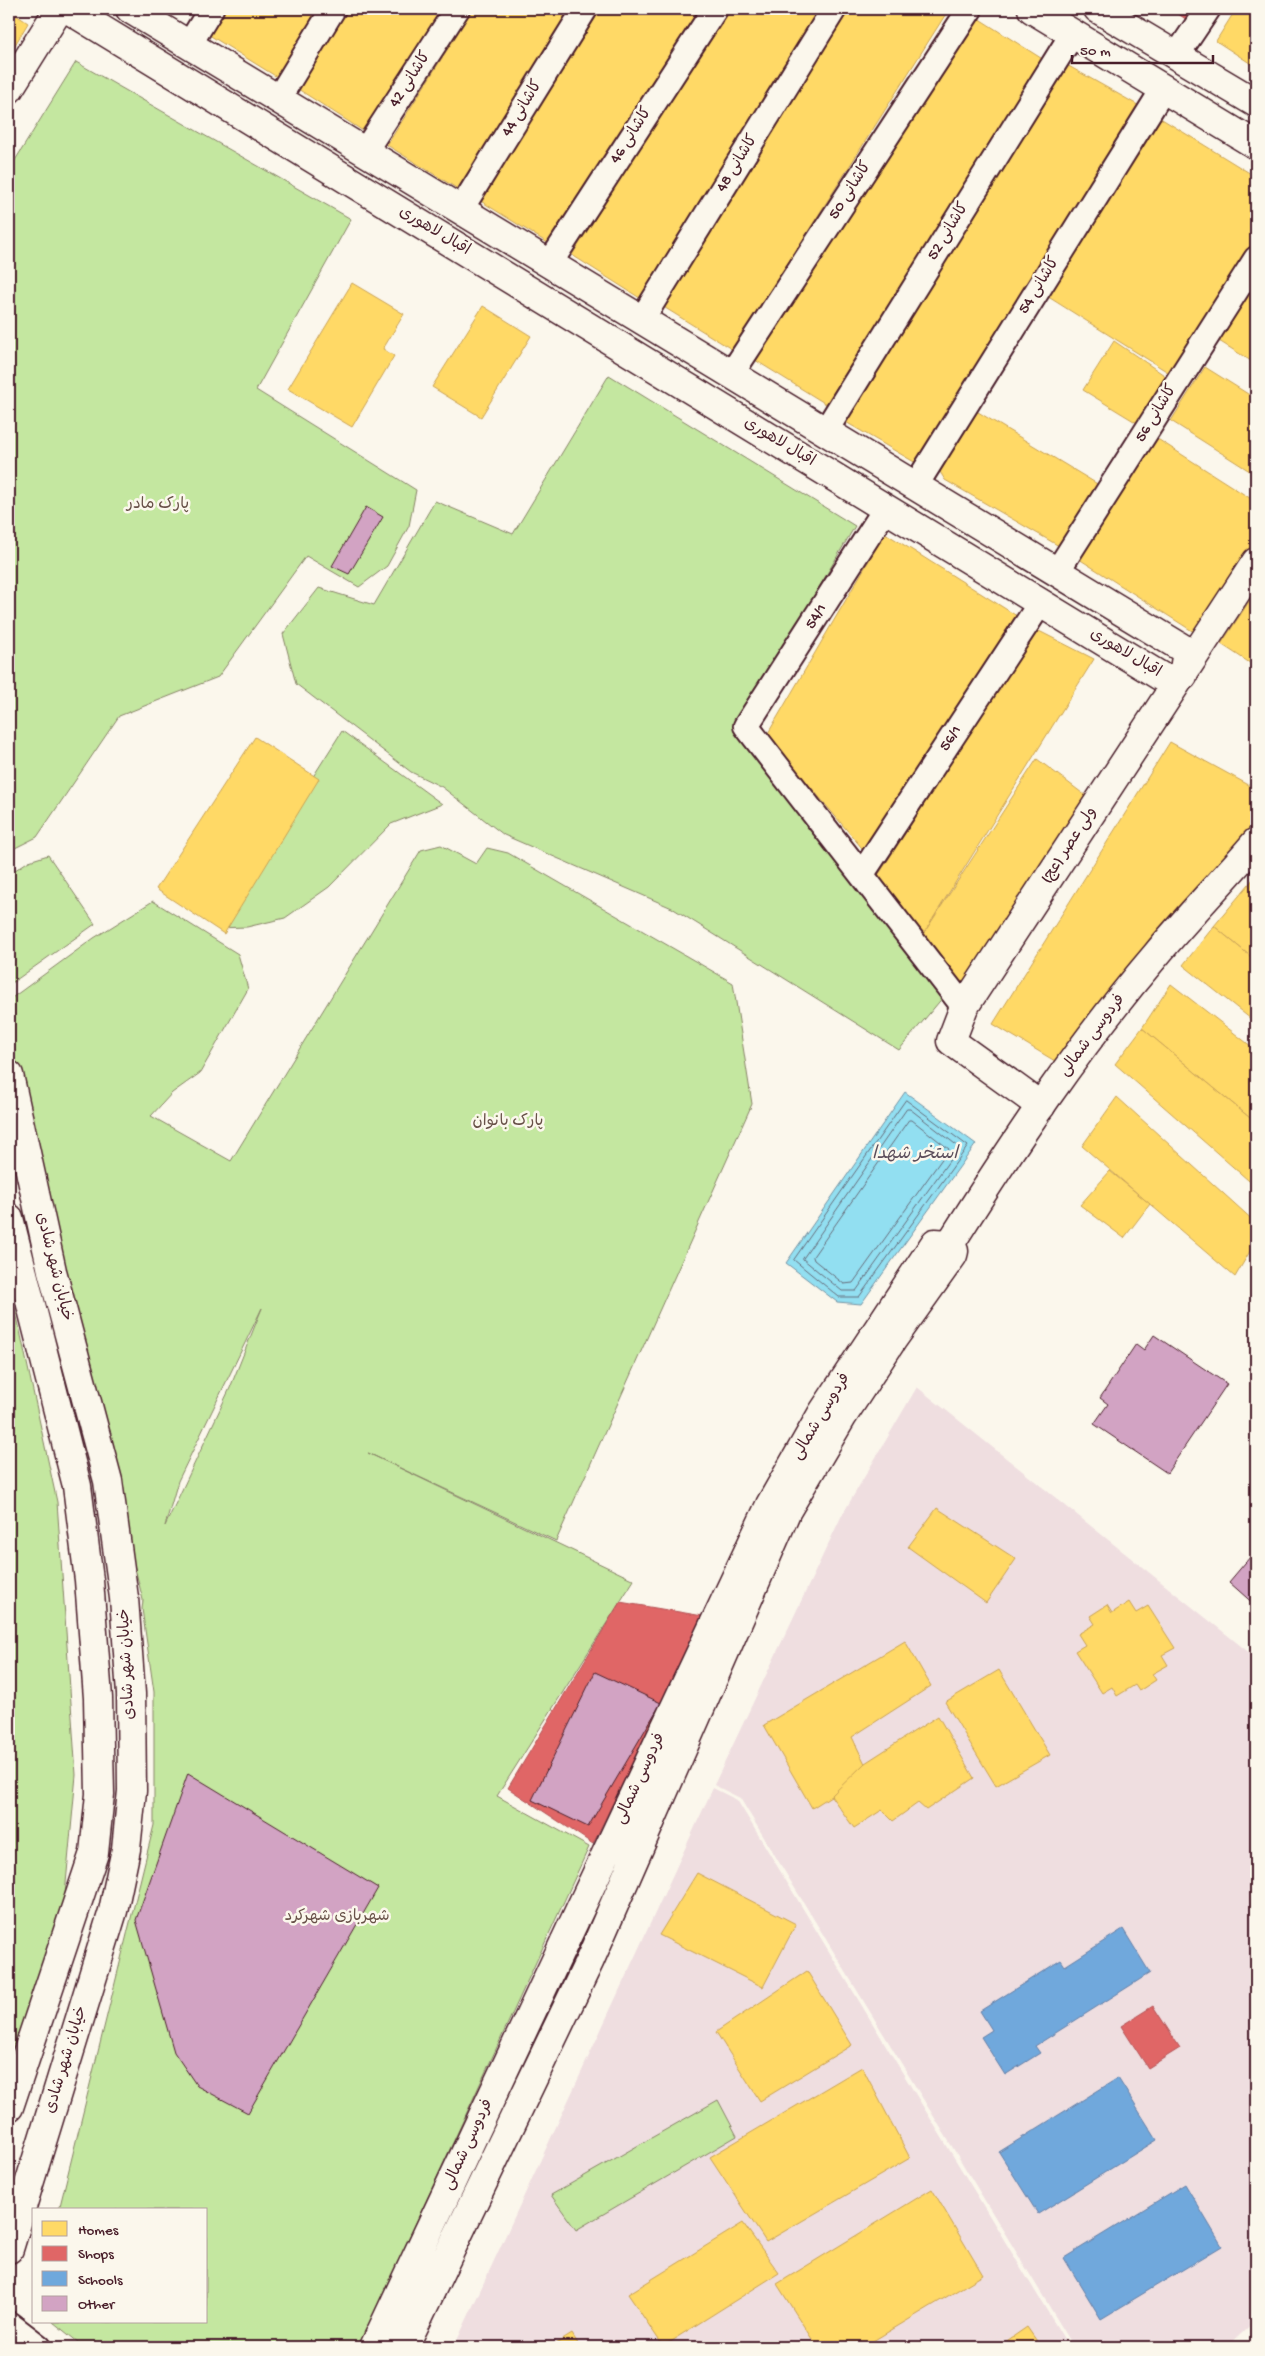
<svg xmlns="http://www.w3.org/2000/svg" width="1265" height="2356" font-family="'Gochi Hand','Playpen Sans Arabic',sans-serif">
  <style>
    .built { fill: #efdee0 }
    .green { fill: #c4e7a0; stroke: #878366; fill-rule: evenodd }
    .water { fill: #92dff1; stroke: #7592a2 }
    .homes { fill: #ffd966; stroke: #c9a154 }
    .shops { fill: #e06666; stroke: #b35154 }
    .schools { fill: #6fa8dc; stroke: #647fa7 }
    .lines { fill: none; stroke-linecap: round; stroke-linejoin: round }
    .shore { stroke: #676c7a; stroke-width: 1 }
    .building { fill: #d2a3c3; stroke: #4a1f2b }
    .minor-casing { stroke: #4a1f2b; stroke-width: 28 }
    .major-casing { stroke: #4a1f2b; stroke-width: 31 }
    .minor { stroke: #fbf7ec; stroke-width: 24 }
    .major { stroke: #fbf7ec; stroke-width: 28 }
    .labels { text-anchor: middle; dominant-baseline: central; stroke-width: 5; stroke-linejoin: round; paint-order: stroke }
    .street-label { font-size: 16px; fill: #4a1f2b; stroke: #fbf7ec }
    .park-label { font-size: 16px; fill: #685148; stroke: #fbf7ec }
    .water-label { font-size: 18px; font-style: italic; fill: #5c4f5c; stroke: #fbf7ec }
  </style>
  <rect width="100%" height="100%" fill="#fbf7ec"/>
  <filter id="ink" filterUnits="userSpaceOnUse"><feTurbulence type="fractalNoise" baseFrequency=".02" numOctaves="2"/><feDisplacementMap in="SourceGraphic" scale="10" xChannelSelector="R" yChannelSelector="G"/><feConvolveMatrix kernelMatrix="1 2 1 2 8 2 1 2 1" color-interpolation-filters="sRGB"/></filter>
  <g filter="url(#ink)">
    <g class="built">
      <path d="M 917,1387 L 1256,1658 L 1256,2320 L 1227,2347 L 1074,2347 L 740,1798 L 714,1785 L 841,1517 Z"/>
      <path d="M 713,1788 L 737,1800 L 1069,2347 L 454,2347 Z"/>
    </g>
    <g class="green">
      <path d="M 76,62 L 351,219 L 256,390 L 416,490 L 409,526 L 387,566 L 359,587 L 306,556 L 218,677 L 119,716 L 37,837 L 9,851 L 9,170 Z"/>
      <path d="M 609,375 L 855,526 L 739,724 L 944,996 L 899,1050 L 672,908 L 504,835 L 442,787 L 411,772 L 296,684 L 283,634 L 319,588 L 374,605 L 435,501 L 513,534 Z"/>
      <path d="M 342,731 L 442,804 L 391,824 L 329,887 L 285,918 L 247,927 L 217,928 Z"/>
      <path d="M 441,845 L 476,864 L 487,848 L 508,853 L 733,983 L 752,1104 L 556,1541 L 368,1453 L 634,1580 L 497,1796 L 589,1847 L 359,2347 L 84,2347 L 53,2322 L 206,2322 L 206,2210 L 59,2210 L 154,1825 L 154,1692 L 142,1609 L 143,1600 L 9,1071 L 9,1000 L 94,938 L 153,901 L 238,954 L 248,989 L 200,1073 L 172,1093 L 151,1116 L 231,1161 L 421,850 ZM 262,1308 L 230,1388 L 165,1526 L 178,1481 Z"/>
      <path d="M 48,855 L 95,924 L 9,985 L 9,874 L 29,861 Z"/>
      <path d="M 9,1280 L 57,1502 L 76,1775 L 64,1905 L 9,2082 Z"/>
      <path d="M 718,2100 L 737,2136 L 576,2230 L 551,2195 Z"/>
    </g>
    <path class="water" d="M 905,1092 L 976,1144 L 861,1304 L 837,1302 L 786,1263 Z"/>
    <g class="homes">
      <path d="M 221,9 L 321,9 L 277,77 L 206,33 Z"/>
      <path d="M 348,9 L 447,9 L 368,134 L 298,89 Z"/>
      <path d="M 473,9 L 572,9 L 458,189 L 387,145 Z"/>
      <path d="M 601,9 L 700,9 L 551,245 L 479,200 Z"/>
      <path d="M 728,9 L 827,9 L 643,300 L 572,255 Z"/>
      <path d="M 850,9 L 949,9 L 733,350 L 662,306 Z"/>
      <path d="M 1236,9 L 1256,9 L 1256,67 L 1216,41 Z"/>
      <path d="M 9,10 L 28,23 L 9,55 Z"/>
      <path d="M 973,15 L 1044,60 L 826,404 L 755,360 Z"/>
      <path d="M 1065,64 L 1143,108 L 916,463 L 844,421 Z"/>
      <path d="M 1157,116 L 1256,177 L 1256,240 L 1171,374 L 1042,293 Z"/>
      <path d="M 352,283 L 404,314 L 383,349 L 394,356 L 352,427 L 288,389 Z"/>
      <path d="M 1256,283 L 1256,364 L 1219,341 Z"/>
      <path d="M 483,306 L 531,336 L 481,417 L 432,387 Z"/>
      <path d="M 1114,341 L 1173,381 L 1142,426 L 1083,390 Z"/>
      <path d="M 1205,367 L 1256,399 L 1256,475 L 1171,421 Z"/>
      <path d="M 973,409 L 1099,485 L 1059,546 L 945,480 L 939,470 Z"/>
      <path d="M 1156,438 L 1256,502 L 1256,542 L 1197,634 L 1079,559 Z"/>
      <path d="M 885,533 L 1020,618 L 867,854 L 767,735 Z"/>
      <path d="M 1256,591 L 1256,667 L 1221,644 Z"/>
      <path d="M 1037,630 L 1094,659 L 924,933 L 877,877 Z"/>
      <path d="M 255,737 L 319,779 L 224,934 L 156,889 Z"/>
      <path d="M 1170,742 L 1256,789 L 1256,820 L 1060,1064 L 993,1024 Z"/>
      <path d="M 1037,759 L 1086,796 L 963,985 L 924,933 Z"/>
      <path d="M 1254,878 L 1256,880 L 1256,961 L 1214,926 Z"/>
      <path d="M 1214,926 L 1256,961 L 1256,1023 L 1183,965 Z"/>
      <path d="M 1171,984 L 1256,1050 L 1256,1123 L 1142,1028 Z"/>
      <path d="M 1142,1028 L 1256,1123 L 1256,1187 L 1115,1064 Z"/>
      <path d="M 1117,1097 L 1256,1223 L 1256,1241 L 1235,1277 L 1082,1146 Z"/>
      <path d="M 1110,1171 L 1150,1204 L 1124,1238 L 1080,1205 Z"/>
      <path d="M 937,1508 L 1016,1559 L 986,1603 L 908,1547 Z"/>
      <path d="M 1129,1602 L 1136,1613 L 1148,1606 L 1175,1648 L 1162,1655 L 1168,1665 L 1152,1674 L 1156,1680 L 1139,1691 L 1135,1685 L 1117,1696 L 1112,1687 L 1102,1693 L 1075,1651 L 1085,1645 L 1078,1634 L 1095,1624 L 1090,1616 L 1107,1605 L 1112,1613 Z"/>
      <path d="M 905,1641 L 931,1686 L 852,1737 L 869,1772 L 812,1808 L 764,1725 Z"/>
      <path d="M 999,1670 L 1050,1755 L 996,1786 L 945,1702 Z"/>
      <path d="M 938,1716 L 974,1778 L 926,1810 L 918,1803 L 893,1821 L 882,1810 L 854,1828 L 831,1796 L 865,1763 Z"/>
      <path d="M 697,1873 L 796,1924 L 763,1987 L 659,1935 Z"/>
      <path d="M 807,1971 L 852,2045 L 760,2101 L 716,2032 Z"/>
      <path d="M 862,2067 L 910,2158 L 766,2242 L 710,2157 Z"/>
      <path d="M 932,2189 L 983,2275 L 863,2347 L 817,2347 L 777,2284 Z"/>
      <path d="M 743,2223 L 779,2273 L 663,2346 L 628,2294 Z"/>
      <path d="M 1027,2327 L 1041,2347 L 998,2347 Z"/>
      <path d="M 572,2334 L 580,2347 L 551,2347 Z"/>
    </g>
    <g class="shops">
      <path d="M 1171,9 L 1204,9 L 1193,24 Z"/>
      <path d="M 620,1602 L 703,1616 L 593,1844 L 508,1788 Z"/>
      <path d="M 1153,2006 L 1180,2048 L 1148,2068 L 1121,2026 Z"/>
    </g>
    <g class="schools">
      <path d="M 1123,1929 L 1150,1973 L 1035,2046 L 1040,2053 L 1005,2075 L 981,2037 L 992,2030 L 980,2011 L 1061,1960 L 1065,1966 Z"/>
      <path d="M 1118,2078 L 1157,2140 L 1038,2214 L 999,2152 Z"/>
      <path d="M 1185,2184 L 1222,2246 L 1101,2319 L 1064,2258 Z"/>
    </g>
    <g class="lines">
      <g class="shore">
        <path d="M 906,1100 L 968,1146 L 859,1297 L 839,1297 L 794,1260 Z"/>
        <path d="M 907,1109 L 910,1109 L 959,1147 L 856,1291 L 842,1291 L 803,1259 Z"/>
        <path d="M 909,1120 L 912,1120 L 949,1149 L 853,1283 L 844,1284 L 814,1260 L 813,1257 Z"/>
      </g>
    </g>
    <g class="building">
      <path d="M 366,507 L 383,517 L 349,574 L 332,566 Z"/>
      <path d="M 1154,1335 L 1227,1384 L 1167,1473 L 1094,1424 L 1108,1404 L 1100,1398 L 1136,1344 L 1144,1350 Z"/>
      <path d="M 1256,1550 L 1256,1606 L 1229,1582 Z"/>
      <path d="M 595,1672 L 661,1703 L 588,1827 L 532,1800 Z"/>
      <path d="M 188,1773 L 378,1888 L 248,2113 L 197,2086 L 174,2052 L 136,1920 Z"/>
    </g>
    <g class="lines">
      <defs>
        <g id="minor">
          <path d="M 189,45 L 211,9"/>
          <path d="M 1177,55 L 1208,9"/>
          <path d="M 278,99 L 333,9"/>
          <path d="M 365,151 L 457,9"/>
          <path d="M 461,209 L 585,9"/>
          <path d="M 550,263 L 715,9"/>
          <path d="M 642,319 L 834,9"/>
          <path d="M 732,373 L 970,9"/>
          <path d="M 826,430 L 1073,33"/>
          <path d="M 916,485 L 1164,88"/>
          <path d="M 886,508 L 746,726 L 964,1007"/>
          <path d="M 1058,570 L 1256,259"/>
          <path id="s1" d="M 862,874 L 1041,602"/>
          <path d="M 9,2324 L 39,2347"/>
        </g>
        <g id="major">
          <path d="M 68,9 L 1165,679 L 1183,676 L 1187,651 L 130,9"/>
          <path d="M 1032,9 L 1256,145"/>
          <path d="M 1098,9 L 1256,103"/>
          <path d="M 9,89 L 59,9"/>
          <path d="M 9,1075 L 52,1271 L 108,1481 L 124,1598 L 131,1694 L 132,1791 L 126,1849 L 113,1911 L 9,2249"/>
          <path d="M 1041,1106 L 951,1041 L 964,1007 L 1256,562"/>
          <path d="M 9,1218 L 77,1486 L 89,1580 L 98,1698 L 100,1794 L 94,1853 L 9,2107"/>
          <path d="M 950,1244 C 1013,1144 1079,1045 1156,955 C 1188,916 1224,880 1256,842"/>
          <path d="M 374,2347 L 770,1505 L 823,1412 L 935,1243 L 950,1244 L 954,1251 L 953,1255 L 893,1339 L 842,1417 L 787,1510 L 590,1960 L 404,2347"/>
        </g>
      </defs>
      <use href="#minor" class="minor-casing"/>
      <use href="#major" class="major-casing"/>
      <use href="#minor" class="minor"/>
      <use href="#major" class="major"/>
    </g>
  </g>
  <g class="labels">
    <g class="street-label">
      <text transform="translate(411 80) rotate(-57)">کاشانی 42</text>
      <text transform="translate(523 109) rotate(-58)">کاشانی 44</text>
      <text transform="translate(632 136) rotate(-57)">کاشانی 46</text>
      <text transform="translate(738 164) rotate(-58)">کاشانی 48</text>
      <text transform="translate(851 191) rotate(-57)">کاشانی 50</text>
      <text transform="translate(434 232) rotate(31)">اقبال لاهوری</text>
      <text transform="translate(949 232) rotate(-58)">کاشانی 52</text>
      <text transform="translate(1040 286) rotate(-58)">کاشانی 54</text>
      <text transform="translate(1157 414) rotate(-58)">کاشانی 56</text>
      <text transform="translate(779 443) rotate(31)">اقبال لاهوری</text>
      <text transform="translate(817 617) rotate(-58)">54/1</text>
      <text transform="translate(1125 654) rotate(31)">اقبال لاهوری</text>
      <text stroke="none"><textPath href="#s1" startOffset="162">56/1</textPath></text>
      <text transform="translate(1070 846) rotate(-57)">ولی عصر (عج)</text>
      <text transform="translate(1093 1036) rotate(-53)">فردوسی شمالی</text>
      <text transform="translate(53 1267) rotate(76)">خیابان شهر شادی</text>
      <text transform="translate(822 1417) rotate(-59)">فردوسی شمالی</text>
      <text transform="translate(128 1664) rotate(-93)">خیابان شهر شادی</text>
      <text transform="translate(641 1779) rotate(-65)">فردوسی شمالی</text>
      <text transform="translate(67 2060) rotate(-73)">خیابان شهر شادی</text>
      <text transform="translate(469 2145) rotate(-65)">فردوسی شمالی</text>
    </g>
    <g class="park-label">
      <text x="158" y="505">پارک مادر</text>
      <text x="508" y="1122">پارک بانوان</text>
      <text x="337" y="1917">شهربازی شهرکرد</text>
    </g>
    <g class="water-label">
      <text x="915" y="1154">استخر شهدا</text>
    </g>
  </g>
  <rect width="1265" height="2356" fill="none" stroke="#fbf7ec" stroke-width="30"/>
  <rect x="15" y="15" width="1235" height="2326" fill="none" stroke="#4a1f2b" stroke-width="2" filter="url(#ink)"/>
  <rect x="32" y="2208" width="175" height="115" fill="#fbf7ec" stroke="#b4a19f"/>
  <rect x="42" y="2221" width="25" height="15" fill="#ffd966" stroke="#b4a19f"/>
  <text x="78" y="2234" font-size="15" fill="#4a1f2b">Homes</text>
  <rect x="42" y="2246" width="25" height="15" fill="#e06666" stroke="#b4a19f"/>
  <text x="78" y="2258" font-size="15" fill="#4a1f2b">Shops</text>
  <rect x="42" y="2271" width="25" height="15" fill="#6fa8dc" stroke="#b4a19f"/>
  <text x="78" y="2284" font-size="15" fill="#4a1f2b">Schools</text>
  <rect x="42" y="2296" width="25" height="15" fill="#d2a3c3" stroke="#b4a19f"/>
  <text x="78" y="2308" font-size="15" fill="#4a1f2b">Other</text>
  <path d="M1072 55v8h141v-8" fill="none" stroke="#4a1f2b" stroke-width="2.5"/>
  <text x="1080" y="55" font-size="15" fill="#4a1f2b" stroke="#fbf7ec" stroke-width="4" paint-order="stroke">50 m</text>
</svg>
